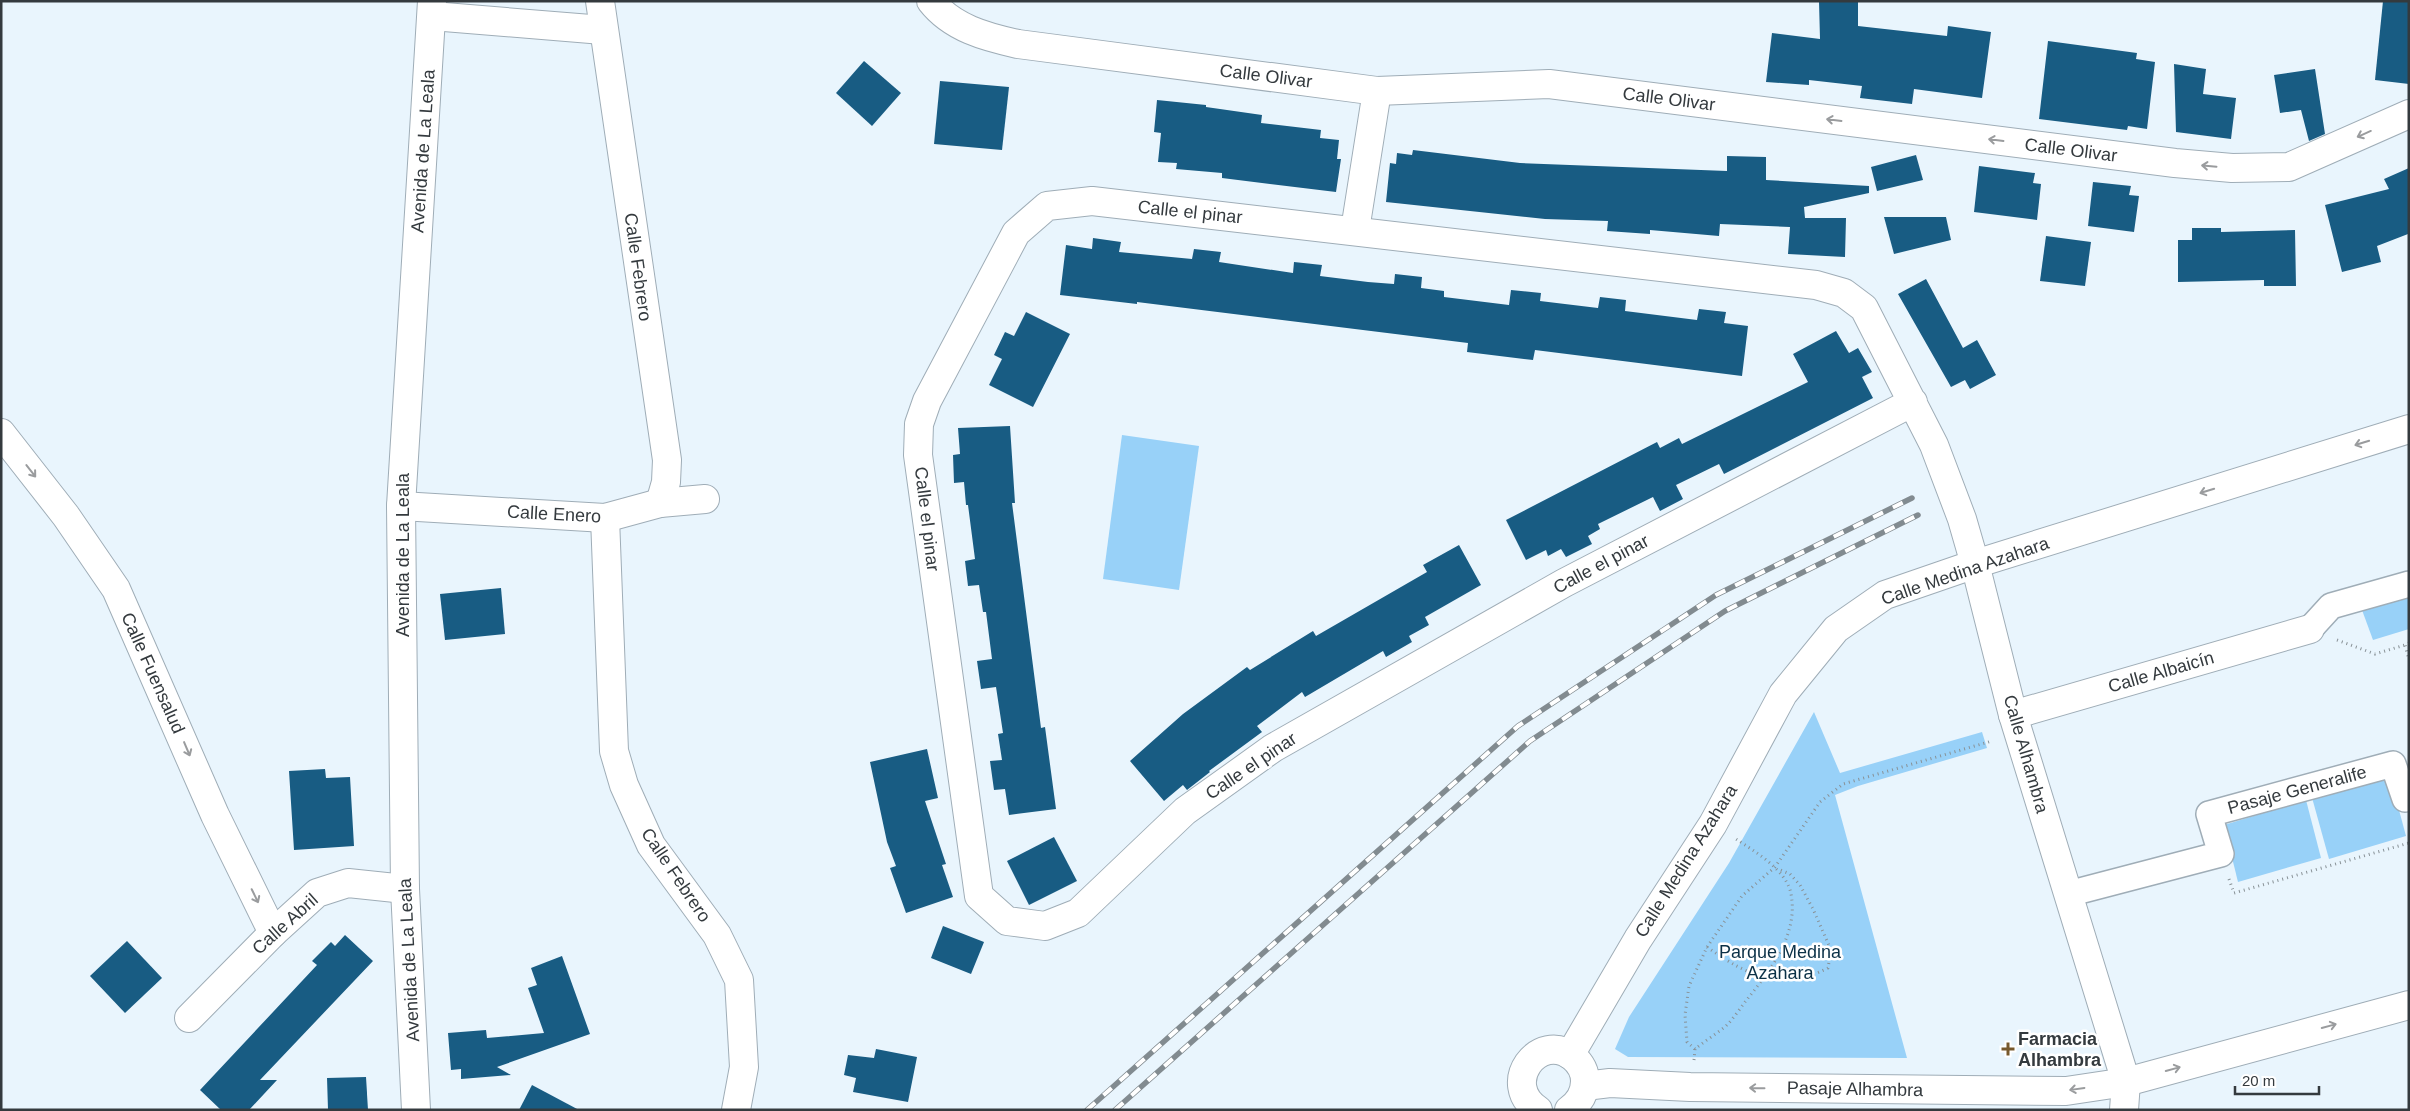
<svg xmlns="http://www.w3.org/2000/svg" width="2410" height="1111" font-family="Arial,sans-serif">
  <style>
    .green { fill: #98d1f8 }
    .building { fill: #185c83 }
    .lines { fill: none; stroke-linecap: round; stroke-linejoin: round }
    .pedestrian-casing { stroke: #9fadb7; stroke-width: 28 }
    .minor-casing { stroke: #9fadb7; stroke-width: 30 }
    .path { stroke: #889196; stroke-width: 3; stroke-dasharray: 1 4; stroke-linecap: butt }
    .pedestrian { stroke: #fff; stroke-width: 25 }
    .minor { stroke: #fff; stroke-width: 28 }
    .rail-casing { stroke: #828b90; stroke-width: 5.5 }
    .rail { stroke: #fff; stroke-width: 4; stroke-dasharray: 11; stroke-linecap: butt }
    .oneway { stroke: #9a9c9e }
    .poi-dot { fill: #77592d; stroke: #fff; stroke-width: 2 }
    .labels { text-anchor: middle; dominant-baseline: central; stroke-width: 5; stroke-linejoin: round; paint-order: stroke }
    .street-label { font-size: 18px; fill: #343a3e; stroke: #fff }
    .park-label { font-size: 18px; fill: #0b3147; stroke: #fff }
    .poi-label { font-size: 18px; font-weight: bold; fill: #343a3e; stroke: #fff; text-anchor: start }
  </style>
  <rect width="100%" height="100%" fill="#e9f5fd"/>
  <g class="green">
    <path d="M 1122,435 L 1199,446 L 1179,590 L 1103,579 Z"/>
    <path d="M 2409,598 L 2409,629 L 2373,640 L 2362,610 Z"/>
    <path d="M 1814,712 L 1840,773 L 1982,732 L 1987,748 L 1858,786 L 1835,795 L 1907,1058 L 1628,1057 L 1615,1049 L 1629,1017 L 1729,863 Z"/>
    <path d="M 2389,773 L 2406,836 L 2329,859 L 2311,794 Z"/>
    <path d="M 2306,800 L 2321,858 L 2238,882 L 2224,825 Z"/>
  </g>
  <g class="building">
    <path d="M 1819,1 L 1858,1 L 1858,26 L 1947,36 L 1948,26 L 1991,32 L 1982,98 L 1914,89 L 1912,104 L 1860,98 L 1862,86 L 1809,80 L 1809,85 L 1766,82 L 1772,33 L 1820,39 Z"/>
    <path d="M 2383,1 L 2409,1 L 2409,84 L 2375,80 Z"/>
    <path d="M 2048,41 L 2137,53 L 2136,59 L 2155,62 L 2147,129 L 2128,126 L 2127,130 L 2039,119 Z"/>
    <path d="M 864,61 L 901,93 L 872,126 L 836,93 Z"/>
    <path d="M 2174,64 L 2206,69 L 2203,94 L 2236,98 L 2231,139 L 2176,132 Z"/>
    <path d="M 2315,69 L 2325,134 L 2309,141 L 2301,110 L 2280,113 L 2274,75 Z"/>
    <path d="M 940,81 L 1009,87 L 1002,150 L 934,144 Z"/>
    <path d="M 1157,100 L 1206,105 L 1206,107 L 1262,115 L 1261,123 L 1321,130 L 1320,138 L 1339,140 L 1337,159 L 1341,159 L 1336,192 L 1222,178 L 1222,173 L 1176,169 L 1177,163 L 1158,162 L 1161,133 L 1154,132 Z"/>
    <path d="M 1413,150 L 1520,163 L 1727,171 L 1727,156 L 1766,157 L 1766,180 L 1869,186 L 1869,193 L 1804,207 L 1805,218 L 1846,218 L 1845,257 L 1788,254 L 1790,227 L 1720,224 L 1719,236 L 1650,230 L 1650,234 L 1607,231 L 1608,221 L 1545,219 L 1386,202 L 1390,163 L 1396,164 L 1397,153 L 1412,155 Z"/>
    <path d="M 1916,155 L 1923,180 L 1877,191 L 1871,167 Z"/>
    <path d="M 1979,166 L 2035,173 L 2033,183 L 2041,184 L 2037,220 L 1974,212 Z"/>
    <path d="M 2409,168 L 2409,236 L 2408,234 L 2377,246 L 2381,262 L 2342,272 L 2325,205 L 2389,189 L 2384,179 Z"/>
    <path d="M 2093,182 L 2131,186 L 2129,195 L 2139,196 L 2134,232 L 2088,226 Z"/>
    <path d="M 1884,217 L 1946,217 L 1951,240 L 1894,254 Z"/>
    <path d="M 2192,228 L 2221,228 L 2221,232 L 2295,230 L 2296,286 L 2264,286 L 2264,280 L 2178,282 L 2178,240 L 2192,240 Z"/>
    <path d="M 2046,236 L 2091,242 L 2085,286 L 2040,281 Z"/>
    <path d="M 1093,238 L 1121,242 L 1119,252 L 1192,259 L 1194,249 L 1221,252 L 1219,262 L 1293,273 L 1294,262 L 1322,265 L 1320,276 L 1368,282 L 1394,284 L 1395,274 L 1422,277 L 1421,288 L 1444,291 L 1444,297 L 1509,305 L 1511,290 L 1541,293 L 1540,301 L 1598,308 L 1600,297 L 1626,300 L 1625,311 L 1697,320 L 1699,309 L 1726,312 L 1724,323 L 1748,326 L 1742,376 L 1535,350 L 1533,360 L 1467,352 L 1468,343 L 1137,302 L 1137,304 L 1060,295 L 1066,245 L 1092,249 Z"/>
    <path d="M 1926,279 L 1963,348 L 1977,340 L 1996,375 L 1970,389 L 1965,380 L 1951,387 L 1898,294 Z"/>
    <path d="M 1026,312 L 1070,334 L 1033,407 L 989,385 L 1002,359 L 994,355 L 1005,332 L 1014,336 Z"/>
    <path d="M 1836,331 L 1849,353 L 1858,348 L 1872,372 L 1862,377 L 1873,398 L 1724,474 L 1719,464 L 1676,485 L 1683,499 L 1660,511 L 1653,497 L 1598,524 L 1600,529 L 1588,536 L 1592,544 L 1566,557 L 1561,549 L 1548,556 L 1546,550 L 1526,560 L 1506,520 L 1657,442 L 1660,448 L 1679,438 L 1682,444 L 1808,382 L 1793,354 Z"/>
    <path d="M 1010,426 L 1015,503 L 1012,503 L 1041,728 L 1045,727 L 1056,809 L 1009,815 L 1005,789 L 994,790 L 990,761 L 1002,760 L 998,734 L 1003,733 L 996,687 L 981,689 L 977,661 L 992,659 L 986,612 L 983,612 L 979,585 L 968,586 L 965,561 L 975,559 L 968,505 L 966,505 L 964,482 L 954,483 L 953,455 L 960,454 L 958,428 Z"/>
    <path d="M 1459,545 L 1481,585 L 1425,617 L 1429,625 L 1409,636 L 1412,642 L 1386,657 L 1383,651 L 1305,697 L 1302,692 L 1257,726 L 1262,732 L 1209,771 L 1210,772 L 1187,790 L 1183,785 L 1164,801 L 1130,761 L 1183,714 L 1247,667 L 1250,670 L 1313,631 L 1316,636 L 1427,572 L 1423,565 Z"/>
    <path d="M 501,588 L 505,634 L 445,640 L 440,594 Z"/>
    <path d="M 927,749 L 938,798 L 925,801 L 946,864 L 942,865 L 953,897 L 906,913 L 890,868 L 896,866 L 887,842 L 870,762 Z"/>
    <path d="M 325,769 L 326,778 L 350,777 L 354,846 L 294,850 L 289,771 Z"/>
    <path d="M 1054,837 L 1077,881 L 1029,905 L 1007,861 Z"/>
    <path d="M 943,926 L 984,942 L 971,974 L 931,958 Z"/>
    <path d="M 345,935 L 373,961 L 260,1080 L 277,1080 L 249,1110 L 221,1110 L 200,1090 L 317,965 L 312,961 L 331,942 L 335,946 Z"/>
    <path d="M 127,941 L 162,978 L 125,1013 L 90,976 Z"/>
    <path d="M 562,956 L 590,1034 L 497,1067 L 511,1075 L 461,1079 L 461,1069 L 451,1070 L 448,1033 L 486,1030 L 487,1038 L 544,1033 L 528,988 L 537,985 L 531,968 Z"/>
    <path d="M 876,1049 L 917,1057 L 908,1102 L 853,1092 L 856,1078 L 844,1075 L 848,1055 L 874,1058 Z"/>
    <path d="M 366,1077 L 368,1110 L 328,1110 L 327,1078 Z"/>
    <path d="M 532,1085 L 579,1110 L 519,1110 Z"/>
  </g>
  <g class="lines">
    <defs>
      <g id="pedestrian">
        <path d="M 2310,629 L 2331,606 L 2409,584"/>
        <path d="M 2068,894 L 2221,854 L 2209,814 L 2393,764 L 2405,799 L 2409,798"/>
      </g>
      <g id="minor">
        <path d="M 600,1 L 667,460 L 666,482 L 660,503"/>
        <path d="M 931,1 C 952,28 986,37 1018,44 L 1377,91 L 1549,84 L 2175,163 L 2232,168 L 2289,167 L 2409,114"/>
        <path d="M 432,16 L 603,30"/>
        <path d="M 1355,230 L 1377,91"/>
        <path d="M 1913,402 L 1564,583 L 1273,748 L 1185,811 L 1078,913 L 1045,926 L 1007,921 L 979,896 L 918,455 L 919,424 L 927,401 L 1016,233 L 1047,206 L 1092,201 L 1816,285 L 1844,293 L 1864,308 L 1934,445 L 1962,519 L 1975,564 L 2013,715 L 2126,1082 L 2124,1110"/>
        <path d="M 1,433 L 66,516 L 116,589 L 215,815 L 273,933"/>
        <path d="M 401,506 L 605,518 L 660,503 L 705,499"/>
        <path d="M 605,518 L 614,751 L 624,785 L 651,845 L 717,935 L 739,980 L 744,1067 L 736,1110"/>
        <path d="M 2013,715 L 2310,629"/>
        <path d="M 189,1018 L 273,933 L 317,893 L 348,883 L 405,889"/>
        <path d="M 1570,1055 L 1638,939 L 1713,824 L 1783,694 L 1836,629 L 1885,595 L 1975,564 L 2409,429"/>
        <path d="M 1585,1086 L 1610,1083 L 1690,1087 L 2066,1091 L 2126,1082 L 2409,1005"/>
        <path d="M 416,1110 L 405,889 L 401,506 L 432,1"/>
        <path d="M 1538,1110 C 1499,1084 1539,1030 1573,1057 C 1580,1063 1585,1071 1585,1081 C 1585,1093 1579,1103 1569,1110"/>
      </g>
    </defs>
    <use href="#pedestrian" class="pedestrian-casing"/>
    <use href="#minor" class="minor-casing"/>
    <g class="path">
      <path d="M 2337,640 L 2375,654 L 2405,645"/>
      <path d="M 2409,643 L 2405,645 L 2409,660"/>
      <path d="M 2229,879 L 2234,893 L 2409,843"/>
      <path d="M 1707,947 C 1748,976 1781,992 1828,968 L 1831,950 L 1813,909 L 1800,885 L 1790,874 L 1778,869"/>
      <path d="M 1695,1049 L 1687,1042 L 1685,1015 L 1689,986 L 1707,947 L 1742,896 L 1775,867 L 1820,802 L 1843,784 L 1992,741"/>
      <path d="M 1694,1060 L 1695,1049 C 1705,1041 1716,1034 1726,1026 C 1733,1019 1739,1010 1745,1002 C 1769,972 1799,935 1791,894 C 1787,870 1754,851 1736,839"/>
    </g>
    <use href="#pedestrian" class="pedestrian"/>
    <use href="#minor" class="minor"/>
    <defs>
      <g id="rail">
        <path d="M 1087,1110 L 1518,726 L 1716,595 L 1912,498"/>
        <path d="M 1115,1110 L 1530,741 L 1725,611 L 1918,515"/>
      </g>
    </defs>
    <use href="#rail" class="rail-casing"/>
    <use href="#rail" class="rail"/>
  </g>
  <defs><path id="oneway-shaft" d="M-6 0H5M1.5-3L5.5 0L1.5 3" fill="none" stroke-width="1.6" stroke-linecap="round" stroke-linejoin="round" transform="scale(1.25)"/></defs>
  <g class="oneway">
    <use href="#oneway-shaft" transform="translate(1834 120) rotate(-173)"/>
    <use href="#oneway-shaft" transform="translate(2364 134) rotate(156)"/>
    <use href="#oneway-shaft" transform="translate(1996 140) rotate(-173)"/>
    <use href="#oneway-shaft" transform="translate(2209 166) rotate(-175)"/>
    <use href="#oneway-shaft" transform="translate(2362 443) rotate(163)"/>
    <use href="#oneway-shaft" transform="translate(31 471) rotate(52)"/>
    <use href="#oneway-shaft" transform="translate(2207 491) rotate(163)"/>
    <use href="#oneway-shaft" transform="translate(187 749) rotate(67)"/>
    <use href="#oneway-shaft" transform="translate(255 896) rotate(64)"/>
    <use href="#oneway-shaft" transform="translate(2329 1026) rotate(-15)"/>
    <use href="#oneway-shaft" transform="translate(2173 1069) rotate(-15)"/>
    <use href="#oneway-shaft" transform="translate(1757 1088) rotate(-179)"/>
    <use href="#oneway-shaft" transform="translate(2077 1089) rotate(172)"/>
  </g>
  <path class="poi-dot" d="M2005.5 1041.5h5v5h5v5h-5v5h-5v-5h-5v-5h5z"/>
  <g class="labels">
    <g class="street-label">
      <text transform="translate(1266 76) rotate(7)">Calle Olivar</text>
      <text transform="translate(1669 99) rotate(7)">Calle Olivar</text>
      <text transform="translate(2071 150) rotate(7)">Calle Olivar</text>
      <text transform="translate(423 151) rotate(-86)">Avenida de La Leala</text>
      <text transform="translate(1190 212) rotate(6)">Calle el pinar</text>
      <text transform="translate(638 267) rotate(82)">Calle Febrero</text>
      <text transform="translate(554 514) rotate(3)">Calle Enero</text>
      <text transform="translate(927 519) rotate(83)">Calle el pinar</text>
      <text transform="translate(403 555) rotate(-90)">Avenida de La Leala</text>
      <text transform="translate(1601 564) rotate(-28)">Calle el pinar</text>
      <text transform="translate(1965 571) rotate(-19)">Calle Medina Azahara</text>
      <text transform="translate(2161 672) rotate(-16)">Calle Albaicín</text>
      <text transform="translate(153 673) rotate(66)">Calle Fuensalud</text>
      <text transform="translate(2026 754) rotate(74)">Calle Alhambra</text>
      <text transform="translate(1251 766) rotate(-34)">Calle el pinar</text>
      <text transform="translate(2297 790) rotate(-15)">Pasaje Generalife</text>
      <text transform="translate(1686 861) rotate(-58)">Calle Medina Azahara</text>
      <text transform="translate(676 875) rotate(56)">Calle Febrero</text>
      <text transform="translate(285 924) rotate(-42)">Calle Abril</text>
      <text transform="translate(409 960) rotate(-93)">Avenida de La Leala</text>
      <text transform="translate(1855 1089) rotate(1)">Pasaje Alhambra</text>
    </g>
    <g class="park-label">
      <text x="1780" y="952">Parque Medina<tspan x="1780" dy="21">Azahara</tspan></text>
    </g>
    <g class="poi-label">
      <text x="2018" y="1039">Farmacia<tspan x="2018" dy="21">Alhambra</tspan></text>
    </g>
  </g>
  <rect width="2410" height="1111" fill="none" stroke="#343a3e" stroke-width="5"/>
  <path d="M2235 1086v8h84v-8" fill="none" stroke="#343a3e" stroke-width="2.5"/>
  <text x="2242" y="1086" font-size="15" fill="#343a3e" stroke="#ffffff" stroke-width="4" paint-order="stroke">20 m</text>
</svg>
